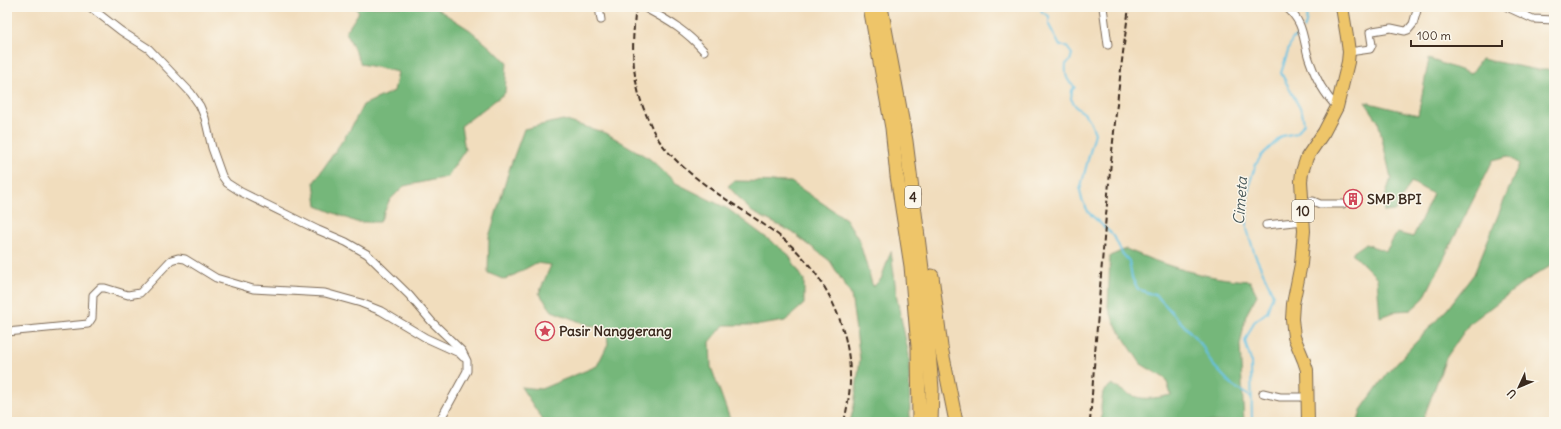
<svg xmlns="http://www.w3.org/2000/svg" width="1561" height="429" font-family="Delius,sans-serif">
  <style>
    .forest { fill: #74b77a; stroke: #58704c }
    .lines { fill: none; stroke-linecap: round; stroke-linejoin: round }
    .stream { stroke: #66c2e4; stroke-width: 2 }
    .minor-casing { stroke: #7b6956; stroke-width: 9 }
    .trunk-casing { stroke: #7b6956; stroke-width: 14 }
    .motorway-casing { stroke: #7b6956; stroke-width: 15 }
    .minor { stroke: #fff; stroke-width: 7 }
    .trunk { stroke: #eec569; stroke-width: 12 }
    .motorway { stroke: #eec569; stroke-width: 13 }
    .rail { stroke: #3b2a1e; stroke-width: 2; stroke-dasharray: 6 3; stroke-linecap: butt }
    .labels { text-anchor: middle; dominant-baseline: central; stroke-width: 3; stroke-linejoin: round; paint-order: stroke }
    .shield { fill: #fbf7ec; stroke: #75685c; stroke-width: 1 }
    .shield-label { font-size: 13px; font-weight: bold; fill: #3b2a1e }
    .poi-label { font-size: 14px; font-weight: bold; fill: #3b2a1e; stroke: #fbf7ec; text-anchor: start }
    .water-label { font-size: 15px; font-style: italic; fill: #485859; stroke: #fbf7ec }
  </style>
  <rect width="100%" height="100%" fill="#fbf7ec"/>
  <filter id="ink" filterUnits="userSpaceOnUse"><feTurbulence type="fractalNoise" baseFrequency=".025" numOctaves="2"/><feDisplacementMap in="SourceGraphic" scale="8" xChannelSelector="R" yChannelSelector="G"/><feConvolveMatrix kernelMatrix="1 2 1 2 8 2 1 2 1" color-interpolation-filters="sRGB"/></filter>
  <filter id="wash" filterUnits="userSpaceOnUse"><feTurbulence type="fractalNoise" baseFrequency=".012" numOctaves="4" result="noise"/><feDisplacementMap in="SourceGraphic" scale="16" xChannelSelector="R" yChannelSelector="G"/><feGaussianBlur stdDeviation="0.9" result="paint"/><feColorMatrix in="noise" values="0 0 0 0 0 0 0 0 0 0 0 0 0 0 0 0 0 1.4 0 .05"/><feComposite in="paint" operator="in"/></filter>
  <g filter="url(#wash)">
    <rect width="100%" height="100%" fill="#f1ddbd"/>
    <g class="forest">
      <path d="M 355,7 L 434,7 L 470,30 L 507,62 L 505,93 L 461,126 L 465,150 L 447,177 L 404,186 L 389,201 L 380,222 L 356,222 L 317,206 L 314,182 L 351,128 L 363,105 L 394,91 L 398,72 L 361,64 L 346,32 L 359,12 Z"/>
      <path d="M 1429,59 L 1471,74 L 1481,59 L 1538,70 L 1554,70 L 1554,264 L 1527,280 L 1469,324 L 1446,358 L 1422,422 L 1358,422 L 1361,410 L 1388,372 L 1448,308 L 1474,274 L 1519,164 L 1508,156 L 1493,160 L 1424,298 L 1411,310 L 1396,311 L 1380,317 L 1377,278 L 1352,253 L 1365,244 L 1386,251 L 1397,233 L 1413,237 L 1433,194 L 1411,182 L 1395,211 L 1384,212 L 1384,200 L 1391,178 L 1378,121 L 1365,102 L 1418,115 Z"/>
      <path d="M 563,120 L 606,133 L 650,159 L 676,183 L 728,209 L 788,254 L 804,280 L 804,304 L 785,321 L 761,325 L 724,325 L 710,342 L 711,367 L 731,422 L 544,422 L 521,387 L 541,389 L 597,366 L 608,344 L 607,329 L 588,325 L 552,311 L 539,293 L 551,265 L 536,263 L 505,280 L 488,273 L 489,237 L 510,167 L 524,129 Z"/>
      <path d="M 734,181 L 791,182 L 846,219 L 859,240 L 873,287 L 881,279 L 891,251 L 897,299 L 909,355 L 910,422 L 850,422 L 854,406 L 860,359 L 851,295 L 830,261 L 792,232 L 752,212 L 728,186 Z"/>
      <path d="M 1126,249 C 1165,266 1206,279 1250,281 L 1257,295 L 1246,315 L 1240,345 L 1244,422 L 1102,422 L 1101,407 L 1103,392 L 1112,384 C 1135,400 1143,401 1171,395 L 1166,379 L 1141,364 L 1116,326 L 1108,307 L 1110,256 Z"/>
    </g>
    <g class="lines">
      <g class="stream">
        <path d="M 1040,7 L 1042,12 L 1049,16 L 1049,25 L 1060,46 L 1066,46 L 1072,54 L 1070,61 L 1066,64 C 1065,74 1066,81 1075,87 L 1072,90 L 1071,99 L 1077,108 L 1084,113 L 1089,119 L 1095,133 L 1080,190 L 1082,200 L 1089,213 L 1114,236 L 1122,253 L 1129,261 L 1132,278 L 1138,289 L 1157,296 L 1201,344 L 1212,364 L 1233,386 L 1251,397"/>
        <path d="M 1304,29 L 1306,23 L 1308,7"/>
        <path d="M 1252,422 L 1251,361 L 1245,341 L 1254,322 L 1267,312 L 1273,294 L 1255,255 L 1247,229 L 1247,203 L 1250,182 L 1256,164 L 1262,155 L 1282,136 L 1297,133 L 1304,123 L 1302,112 L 1281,73 L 1292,39 L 1301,35"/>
      </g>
    </g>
  </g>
  <g filter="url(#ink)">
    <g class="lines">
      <defs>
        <g id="minor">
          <path d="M 90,7 L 121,31 L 149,49 L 191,93 L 200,106 L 205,118 L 212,148 L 222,176 L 227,183 L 241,192 L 318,230 L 346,242 L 367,254 L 409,295 L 432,322 L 462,351 L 467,361 L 467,371 L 439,422"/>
          <path d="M 599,7 L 601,20"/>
          <path d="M 647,7 L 647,9 C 671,22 686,31 704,51"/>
          <path d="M 1103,7 L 1108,45"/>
          <path d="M 1286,7 C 1305,23 1302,38 1309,59 C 1315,77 1324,94 1337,107"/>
          <path d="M 1507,7 L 1533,19 L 1554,20"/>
          <path d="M 1349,52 L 1370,49 L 1372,45 L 1370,32 L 1373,31 L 1391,28 L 1405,31 L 1408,30 L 1413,24 L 1418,7"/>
          <path d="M 1302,202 L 1313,201 L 1320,204 L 1343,204"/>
          <path d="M 1266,225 L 1304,221"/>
          <path d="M 7,332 L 88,324 L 92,318 L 93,295 L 100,288 L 105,288 L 128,295 L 140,293 L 171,260 L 178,258 L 185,259 L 216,278 L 253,289 L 325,293 L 361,303 L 381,311 L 426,338 L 459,353 L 463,357"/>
          <path d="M 1263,393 L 1280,397 L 1308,397"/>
        </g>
        <path id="trunk" d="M 1308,422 L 1307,370 L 1304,361 L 1294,337 L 1292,319 L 1293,304 L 1301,264 L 1304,231 L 1301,181 L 1302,172 L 1307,157 L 1324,132 L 1337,107 L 1348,62 L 1349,52 L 1347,37 L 1342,7"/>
        <g id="motorway">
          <path d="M 870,7 L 892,128 L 897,176 L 911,266 L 918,347 L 919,422"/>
          <path d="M 881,7 L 906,141 L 923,277 L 932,389 L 931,422"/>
          <path d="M 932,276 L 941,347 L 956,422"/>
        </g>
      </defs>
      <use href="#minor" class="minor-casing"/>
      <use href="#trunk" class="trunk-casing"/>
      <use href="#motorway" class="motorway-casing"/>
      <use href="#minor" class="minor"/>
      <use href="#trunk" class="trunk"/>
      <use href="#motorway" class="motorway"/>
      <g class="rail">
        <path d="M 636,7 C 631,47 631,82 648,119 C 651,125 653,131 656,136 C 687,182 739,204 782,238 C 824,271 851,327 850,380 C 850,394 847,408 844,422"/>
        <path d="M 1090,422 C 1100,284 1110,144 1129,7"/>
      </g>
    </g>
  </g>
  <defs>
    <symbol id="building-ring" viewBox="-11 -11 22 22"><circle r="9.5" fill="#fbf7ec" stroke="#d1495b" stroke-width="1.5"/><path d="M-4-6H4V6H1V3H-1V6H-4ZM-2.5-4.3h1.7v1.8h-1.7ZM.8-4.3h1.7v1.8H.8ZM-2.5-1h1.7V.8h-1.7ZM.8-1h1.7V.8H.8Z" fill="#d1495b"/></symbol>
    <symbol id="sight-ring" viewBox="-11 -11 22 22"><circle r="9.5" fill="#fbf7ec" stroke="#d1495b" stroke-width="1.5"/><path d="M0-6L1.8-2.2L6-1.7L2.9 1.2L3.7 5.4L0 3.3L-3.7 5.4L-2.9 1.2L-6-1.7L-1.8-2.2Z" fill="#d1495b"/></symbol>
  </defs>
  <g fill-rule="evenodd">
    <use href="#building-ring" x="1342" y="188" width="22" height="22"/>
    <use href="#sight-ring" x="534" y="320" width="22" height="22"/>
  </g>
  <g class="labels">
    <g class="shield">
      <rect x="905" y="186" width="16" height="22" rx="3"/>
      <rect x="1292" y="200" width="22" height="22" rx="3"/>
    </g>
    <g class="shield-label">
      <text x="913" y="197">4</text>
      <text x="1303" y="211">10</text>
    </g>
    <g class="poi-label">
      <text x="1367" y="199">SMP BPI</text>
      <text x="559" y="331">Pasir Nanggerang</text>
    </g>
    <g class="water-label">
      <text transform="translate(1240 201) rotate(-86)">Cimeta</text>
    </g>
  </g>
  <rect width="1561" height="429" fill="none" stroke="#fbf7ec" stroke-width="24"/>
  <g transform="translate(1519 387) rotate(226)" stroke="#fbf7ec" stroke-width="3" paint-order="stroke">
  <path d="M0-3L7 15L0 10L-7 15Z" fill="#3b2a1e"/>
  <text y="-6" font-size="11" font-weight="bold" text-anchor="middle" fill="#3b2a1e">U</text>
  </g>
  <path d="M1411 40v6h91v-6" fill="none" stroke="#3b2a1e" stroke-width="2"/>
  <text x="1417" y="40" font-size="12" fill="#3b2a1e" stroke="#fbf7ec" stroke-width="3" paint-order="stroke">100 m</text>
</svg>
